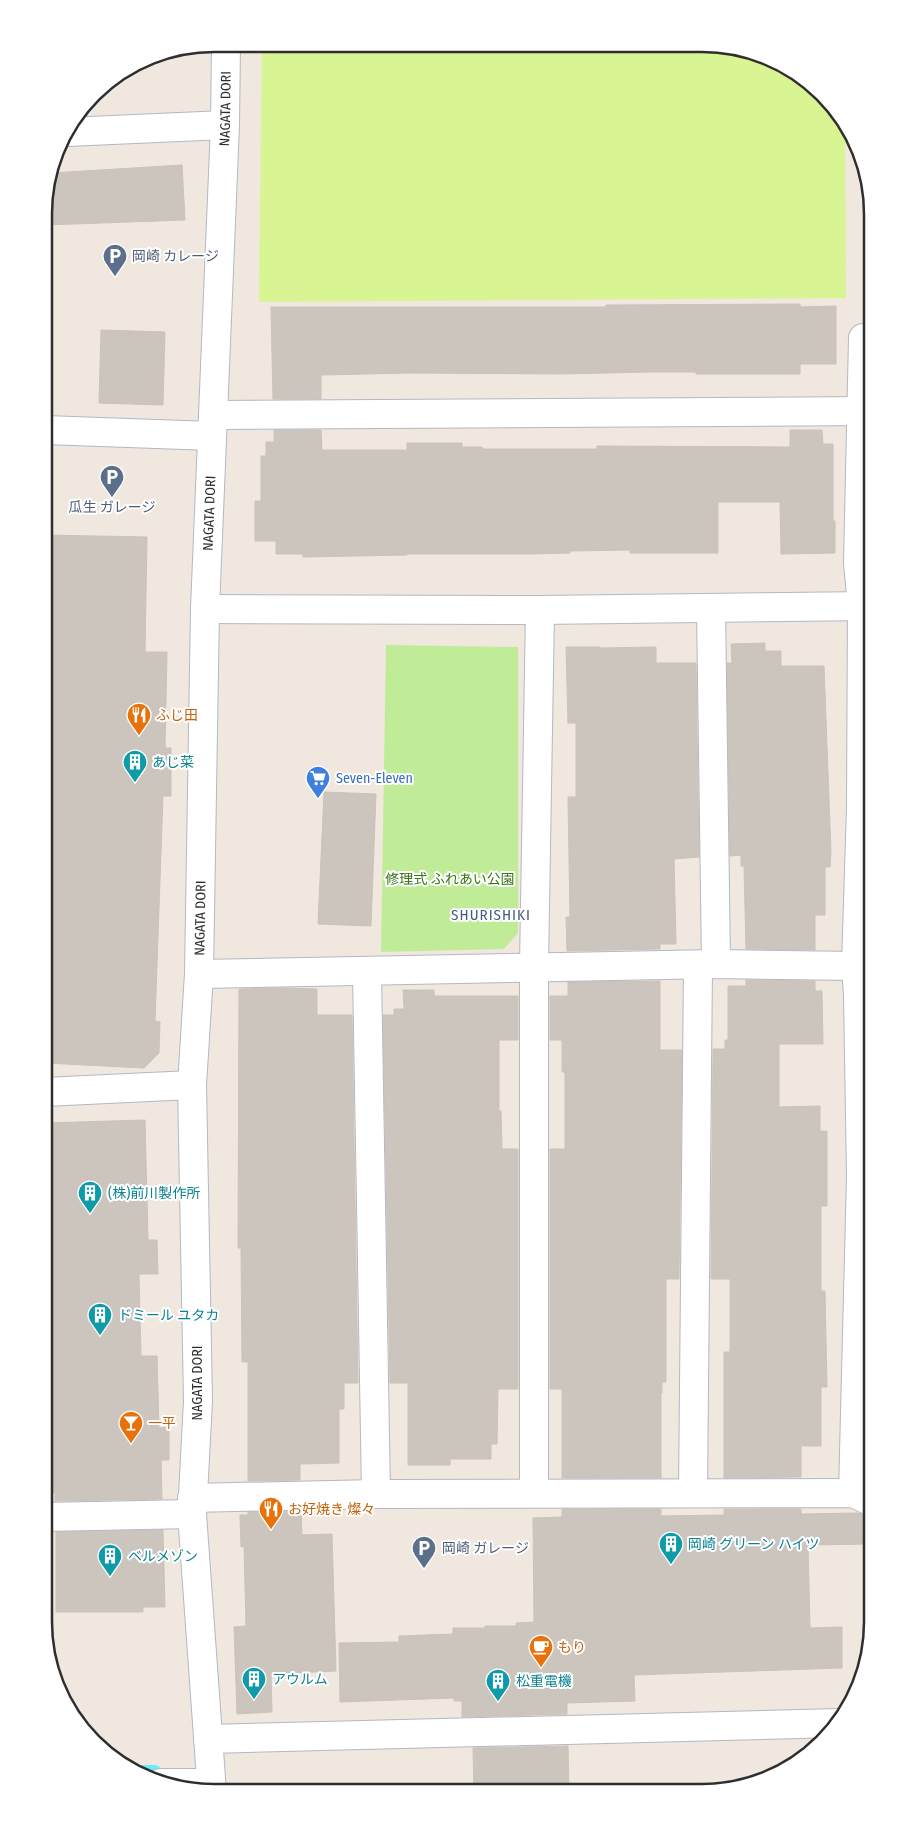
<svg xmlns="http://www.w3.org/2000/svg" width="916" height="1837" font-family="'Fira Sans Condensed','Noto Sans JP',sans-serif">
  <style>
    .green { fill: #c1ec97 }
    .pitch { fill: #d9f492 }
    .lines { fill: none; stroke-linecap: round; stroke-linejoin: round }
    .stream { stroke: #69ebfc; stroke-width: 12 }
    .building { fill: #cbc5be; stroke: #cdc2b8 }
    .minor-casing { stroke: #b3b8c3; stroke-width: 30 }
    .minor { stroke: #fff; stroke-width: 28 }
    .labels { text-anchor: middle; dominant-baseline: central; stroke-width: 4; stroke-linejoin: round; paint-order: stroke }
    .street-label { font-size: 14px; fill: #2e2e2e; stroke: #fff }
    .service-label { font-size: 14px; fill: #4e5e75; stroke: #fff; text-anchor: start }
    .food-label { font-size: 14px; fill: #c56008; stroke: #fff; text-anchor: start }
    .culture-label { font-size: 14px; fill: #0d838f; stroke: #fff; text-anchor: start }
    .shop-label { font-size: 14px; fill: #366cbe; stroke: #fff; text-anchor: start }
    .park-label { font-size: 14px; fill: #367613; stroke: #fff }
    .neighbourhood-label { font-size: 15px; letter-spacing: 1px; fill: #485c85; stroke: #fff }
    .rim { fill: none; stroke: #2e2e2e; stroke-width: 2.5 }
  </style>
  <rect width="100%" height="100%" fill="#f0e7df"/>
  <path class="green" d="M 386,645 L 518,647 L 518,933 L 504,949 L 381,952 Z"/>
  <path class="pitch" d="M 262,44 L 734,47 L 814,86 L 845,133 L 846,298 L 259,302 Z"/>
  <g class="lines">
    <path class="stream" d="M 134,1771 L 155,1771"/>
  </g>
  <g class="building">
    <path d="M 182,165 L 185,220 L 45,225 L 45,193 L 51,173 Z"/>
    <path d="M 800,304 L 800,307 L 836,306 L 836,364 L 800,364 L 800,374 L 696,374 L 696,372 L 649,372 L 561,374 L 410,373 L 321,375 L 321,399 L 273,399 L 271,307 L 606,307 L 606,305 Z"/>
    <path d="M 101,330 L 165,332 L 163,405 L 99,403 Z"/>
    <path d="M 274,430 L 321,430 L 322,450 L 407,450 L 407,443 L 462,443 L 462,447 L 482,447 L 483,449 L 597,449 L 597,446 L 790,447 L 790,430 L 822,430 L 823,444 L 833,444 L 833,521 L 835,521 L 835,553 L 781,554 L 780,502 L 718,502 L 718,553 L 630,553 L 630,550 L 570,551 L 570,553 L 533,554 L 407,554 L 407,555 L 303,557 L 303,554 L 276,554 L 276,541 L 255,541 L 255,501 L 261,501 L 261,456 L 266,456 L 266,442 L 274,442 Z"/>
    <path d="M 45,535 L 147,537 L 145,652 L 167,652 L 165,748 L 171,748 L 171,796 L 163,796 L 155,1021 L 160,1022 L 159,1053 L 144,1068 L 45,1063 L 45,848 L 47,794 L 45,794 Z"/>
    <path d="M 765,643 L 765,651 L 781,651 L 781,666 L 824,666 L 831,852 L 830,867 L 825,867 L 825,915 L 815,915 L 815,950 L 746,949 L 744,866 L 741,866 L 741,855 L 730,856 L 727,663 L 732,663 L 731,644 Z"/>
    <path d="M 566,647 L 600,647 L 600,648 L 656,647 L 656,663 L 696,663 L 699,857 L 674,859 L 676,944 L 660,944 L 660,949 L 567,951 L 566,917 L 570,917 L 568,797 L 576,797 L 576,723 L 568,723 Z"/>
    <path d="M 324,792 L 376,794 L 371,926 L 318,924 Z"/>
    <path d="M 746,980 L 815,981 L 815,991 L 822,991 L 823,1044 L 779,1044 L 779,1107 L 820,1106 L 820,1131 L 827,1131 L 827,1206 L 821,1206 L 821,1291 L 825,1291 L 827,1387 L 821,1387 L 821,1446 L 801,1446 L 801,1477 L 724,1478 L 724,1352 L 730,1352 L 730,1279 L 711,1279 L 713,1049 L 725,1049 L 725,1040 L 728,1040 L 728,986 L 746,986 Z"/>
    <path d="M 660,981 L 660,1050 L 682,1050 L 679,1279 L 666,1279 L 666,1382 L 662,1382 L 662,1393 L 661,1393 L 661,1478 L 562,1478 L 562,1389 L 550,1389 L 550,1149 L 565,1149 L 565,1072 L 562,1072 L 562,1040 L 550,1040 L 550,996 L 568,996 L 568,982 Z"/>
    <path d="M 287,988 L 317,989 L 317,1015 L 352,1015 L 358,1383 L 344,1383 L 344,1409 L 339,1409 L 339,1463 L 300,1464 L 300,1480 L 248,1481 L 248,1362 L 242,1362 L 241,1248 L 238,1248 L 239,989 Z"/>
    <path d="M 403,990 L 434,990 L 434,996 L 518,996 L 518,1040 L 499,1040 L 499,1111 L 501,1111 L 502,1149 L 518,1149 L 518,1389 L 498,1389 L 497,1444 L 491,1444 L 491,1459 L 450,1459 L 450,1465 L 408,1465 L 408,1383 L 390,1383 L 383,1015 L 394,1015 L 394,1009 L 404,1009 Z"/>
    <path d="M 145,1120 L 148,1240 L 157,1240 L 158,1274 L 139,1274 L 141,1356 L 157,1356 L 159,1428 L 169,1427 L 169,1460 L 161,1460 L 162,1499 L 55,1501 L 55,1493 L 44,1493 L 44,1123 Z"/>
    <path d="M 562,1509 L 661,1509 L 661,1516 L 724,1515 L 724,1509 L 801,1509 L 801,1514 L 858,1513 L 872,1517 L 872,1544 L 808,1545 L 810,1628 L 842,1627 L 842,1668 L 634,1675 L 635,1701 L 567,1703 L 567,1714 L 462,1717 L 462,1701 L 454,1701 L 454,1698 L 340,1702 L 339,1643 L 399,1642 L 399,1636 L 453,1634 L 453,1628 L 485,1628 L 485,1626 L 516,1626 L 516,1623 L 534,1622 L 533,1518 L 562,1517 Z"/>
    <path d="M 301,1511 L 302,1535 L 332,1534 L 336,1671 L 271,1674 L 272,1712 L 237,1714 L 234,1627 L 246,1626 L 244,1546 L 241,1547 L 240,1515 L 248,1515 L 248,1512 Z"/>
    <path d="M 163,1530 L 165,1607 L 143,1607 L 143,1612 L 56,1612 L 56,1532 Z"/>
    <path d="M 568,1746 L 569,1793 L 474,1793 L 473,1748 Z"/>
  </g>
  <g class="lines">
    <defs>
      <g id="minor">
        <path d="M 67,132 L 225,125"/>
        <path d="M 213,415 L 872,411"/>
        <path d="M 45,430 L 212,436"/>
        <path d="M 711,608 L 716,964"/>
        <path d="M 205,609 L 540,610 L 872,606"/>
        <path d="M 367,971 L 376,1494"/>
        <path d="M 199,974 L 716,964 L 856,966"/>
        <path d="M 44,1092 L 192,1085"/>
        <path d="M 534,1493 L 534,966 L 540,610"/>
        <path d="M 693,1493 L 698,965"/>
        <path d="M 853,1493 L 861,1176 L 858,995 L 856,966 L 861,808 L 862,606 L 858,563 L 863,338"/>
        <path d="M 192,1498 L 376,1494 L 853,1493 L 872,1502"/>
        <path d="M 44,1517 L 192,1514"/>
        <path d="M 208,1739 L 839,1723"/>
        <path d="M 161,1783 L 211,1783"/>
        <path id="s1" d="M 212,1792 L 192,1514 L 198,1401 L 192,1085 L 199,974 L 205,609 L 225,125 L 226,44"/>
      </g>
    </defs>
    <use href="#minor" class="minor-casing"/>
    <use href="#minor" class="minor"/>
  </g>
  <defs>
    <symbol id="parking-pin" viewBox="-11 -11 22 30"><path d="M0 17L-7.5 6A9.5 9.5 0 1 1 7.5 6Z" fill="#5c6f8a" stroke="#fff"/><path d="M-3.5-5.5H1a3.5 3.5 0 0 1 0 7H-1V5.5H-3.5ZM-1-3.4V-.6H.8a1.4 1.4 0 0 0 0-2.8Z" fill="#fff"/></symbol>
    <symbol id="restaurant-pin" viewBox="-11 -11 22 30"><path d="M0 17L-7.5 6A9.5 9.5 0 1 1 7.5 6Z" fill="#e8710a" stroke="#fff"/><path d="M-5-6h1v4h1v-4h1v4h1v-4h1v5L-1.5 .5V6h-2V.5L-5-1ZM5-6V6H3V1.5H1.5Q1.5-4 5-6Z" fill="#fff"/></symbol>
    <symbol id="building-pin" viewBox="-11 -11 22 30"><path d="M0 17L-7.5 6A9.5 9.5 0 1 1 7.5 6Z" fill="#0f9aa8" stroke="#fff"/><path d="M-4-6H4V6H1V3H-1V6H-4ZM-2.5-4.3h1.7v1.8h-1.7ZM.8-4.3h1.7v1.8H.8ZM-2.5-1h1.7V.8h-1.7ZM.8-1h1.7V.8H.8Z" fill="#fff"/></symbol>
    <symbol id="supermarket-pin" viewBox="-11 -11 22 30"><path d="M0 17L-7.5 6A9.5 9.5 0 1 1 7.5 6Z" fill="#3f7fe0" stroke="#fff"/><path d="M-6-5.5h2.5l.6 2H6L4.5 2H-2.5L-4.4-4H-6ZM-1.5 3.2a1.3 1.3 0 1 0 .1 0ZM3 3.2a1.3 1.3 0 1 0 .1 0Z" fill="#fff"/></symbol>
    <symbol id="bar-pin" viewBox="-11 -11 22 30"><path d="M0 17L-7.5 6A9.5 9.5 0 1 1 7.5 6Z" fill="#e8710a" stroke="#fff"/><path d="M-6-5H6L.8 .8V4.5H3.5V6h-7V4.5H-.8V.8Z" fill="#fff"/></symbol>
    <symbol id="cafe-pin" viewBox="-11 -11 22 30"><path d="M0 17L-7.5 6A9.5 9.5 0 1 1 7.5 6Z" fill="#e8710a" stroke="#fff"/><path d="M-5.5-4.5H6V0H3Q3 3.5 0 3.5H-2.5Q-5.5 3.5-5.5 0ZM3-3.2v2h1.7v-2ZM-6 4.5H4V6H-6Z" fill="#fff"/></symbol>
  </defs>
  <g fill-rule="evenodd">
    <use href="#parking-pin" x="101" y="242" width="28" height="38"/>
    <use href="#parking-pin" x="98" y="463" width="28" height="38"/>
    <use href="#restaurant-pin" x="125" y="701" width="28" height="38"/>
    <use href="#building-pin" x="121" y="748" width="28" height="38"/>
    <use href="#supermarket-pin" x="304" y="764" width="28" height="38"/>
    <use href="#building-pin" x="76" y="1179" width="28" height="38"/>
    <use href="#building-pin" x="86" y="1301" width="28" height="38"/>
    <use href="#bar-pin" x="117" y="1409" width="28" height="38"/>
    <use href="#restaurant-pin" x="257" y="1495" width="28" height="38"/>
    <use href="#building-pin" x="657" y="1530" width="28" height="38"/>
    <use href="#parking-pin" x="410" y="1534" width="28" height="38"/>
    <use href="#building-pin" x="96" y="1542" width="28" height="38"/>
    <use href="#cafe-pin" x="527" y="1633" width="28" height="38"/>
    <use href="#building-pin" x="240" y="1665" width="28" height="38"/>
    <use href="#building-pin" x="484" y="1667" width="28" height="38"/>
  </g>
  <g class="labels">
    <g class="street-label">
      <text stroke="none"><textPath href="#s1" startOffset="1685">NAGATA DORI</textPath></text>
      <text stroke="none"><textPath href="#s1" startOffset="1280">NAGATA DORI</textPath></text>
      <text stroke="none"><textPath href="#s1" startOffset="875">NAGATA DORI</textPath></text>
      <text transform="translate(197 1383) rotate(-90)">NAGATA DORI</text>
    </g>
    <g class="service-label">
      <text x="132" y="256">岡崎 カレージ</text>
      <text x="112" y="507" text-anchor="middle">瓜生 ガレージ</text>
      <text x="442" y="1548">岡崎 ガレージ</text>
    </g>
    <g class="food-label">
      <text x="156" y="715">ふじ田</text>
      <text x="148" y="1423">一平</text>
      <text x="288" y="1509">お好焼き 燦々</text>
      <text x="558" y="1647">もり</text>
    </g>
    <g class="culture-label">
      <text x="152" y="762">あじ菜</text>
      <text x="108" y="1193">(株)前川製作所</text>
      <text x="118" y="1315">ドミール ユタカ</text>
      <text x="688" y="1544">岡崎 グリーン ハイツ</text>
      <text x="128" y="1556">ベルメゾン</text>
      <text x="272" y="1679">アウルム</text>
      <text x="516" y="1681">松重電機</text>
    </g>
    <g class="shop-label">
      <text x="336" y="778">Seven-Eleven</text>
    </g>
    <g class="park-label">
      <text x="450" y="879">修理式 ふれあい公園</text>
    </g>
    <g class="neighbourhood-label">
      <text x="491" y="915">SHURISHIKI</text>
    </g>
  </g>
  <path d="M0 0H916V1837H0ZM214 52H702A162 162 0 0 1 864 214V1622A162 162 0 0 1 702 1784H214A162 162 0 0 1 52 1622V214A162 162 0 0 1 214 52Z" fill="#fff" fill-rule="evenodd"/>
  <path class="rim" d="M214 52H702A162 162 0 0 1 864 214V1622A162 162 0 0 1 702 1784H214A162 162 0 0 1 52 1622V214A162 162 0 0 1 214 52Z"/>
</svg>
